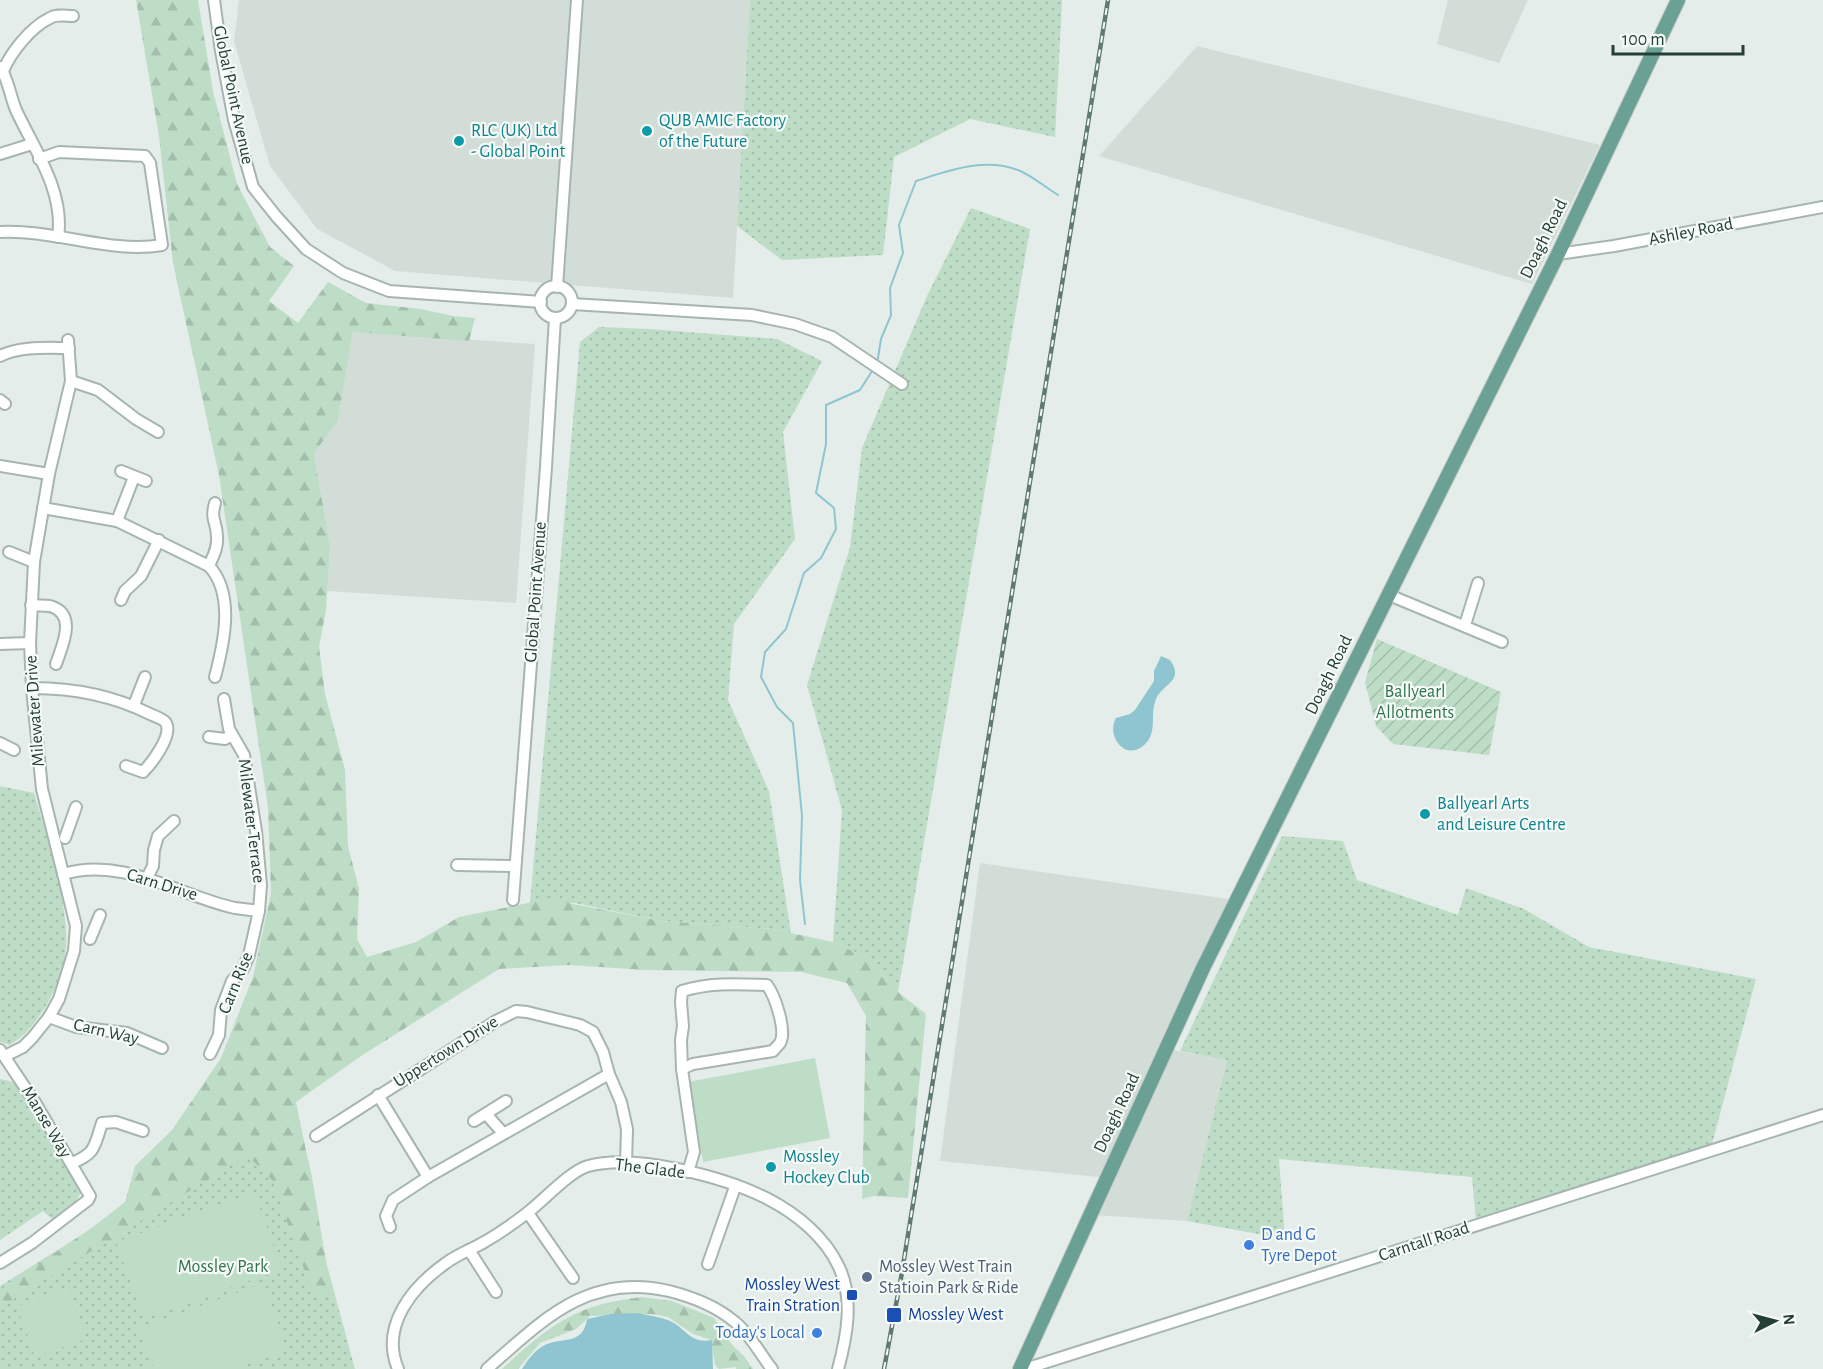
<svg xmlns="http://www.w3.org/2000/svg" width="1823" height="1369" font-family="'Alegreya Sans',sans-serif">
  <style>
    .built { fill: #d3ddd8 }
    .grass { fill: url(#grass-dots) }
    .forest { fill: url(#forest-firs) }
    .garden { fill: url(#garden-furrows) }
    .pitch { fill: #beddc7 }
    .water { fill: #8fc5d0 }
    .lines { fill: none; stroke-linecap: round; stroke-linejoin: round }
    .stream { stroke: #8fc5d0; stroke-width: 2 }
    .minor-casing { stroke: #a7b5b0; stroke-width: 14 }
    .major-casing { stroke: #c2c9c7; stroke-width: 16 }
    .minor { stroke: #fff; stroke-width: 10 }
    .major { stroke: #6ba194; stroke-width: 14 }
    .rail-casing { stroke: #5f7a73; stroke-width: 4.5 }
    .rail { stroke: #f5faf7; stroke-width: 2; stroke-dasharray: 7; stroke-linecap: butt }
    .culture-dot { fill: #0f9aa8; stroke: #f5faf7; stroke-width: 2 }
    .shop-dot { fill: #3f7fe0; stroke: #f5faf7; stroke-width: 2 }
    .service-dot { fill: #5c6f8a; stroke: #f5faf7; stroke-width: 2 }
    .transit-dot { fill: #1a4fb4; stroke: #f5faf7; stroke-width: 2 }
    .labels { text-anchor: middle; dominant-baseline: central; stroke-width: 4.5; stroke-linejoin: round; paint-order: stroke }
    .street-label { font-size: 18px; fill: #243e38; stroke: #f5faf7 }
    .culture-label { font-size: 18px; fill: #0d838f; stroke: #f5faf7; text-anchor: start }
    .park-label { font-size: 18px; fill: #30744b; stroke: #f5faf7 }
    .shop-label { font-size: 18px; fill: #366cbe; stroke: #f5faf7; text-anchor: start }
    .service-label { font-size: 18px; fill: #4e5e75; stroke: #f5faf7; text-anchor: start }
    .transit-label { font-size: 18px; fill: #164399; stroke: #f5faf7; text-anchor: end }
  </style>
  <defs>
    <pattern id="grass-dots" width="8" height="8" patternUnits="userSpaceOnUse" patternTransform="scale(1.5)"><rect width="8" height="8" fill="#beddc7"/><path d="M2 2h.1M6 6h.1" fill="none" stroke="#a3bfac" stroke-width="1.8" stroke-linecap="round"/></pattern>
    <pattern id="forest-firs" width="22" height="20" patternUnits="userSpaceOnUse" patternTransform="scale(1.5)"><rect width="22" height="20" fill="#beddc7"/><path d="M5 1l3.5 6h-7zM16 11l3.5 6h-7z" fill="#a3bfac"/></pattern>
    <pattern id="garden-furrows" width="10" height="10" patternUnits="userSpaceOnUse" patternTransform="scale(1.5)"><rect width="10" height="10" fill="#beddc7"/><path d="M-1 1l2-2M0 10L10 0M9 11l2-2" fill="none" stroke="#a3bfac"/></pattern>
  </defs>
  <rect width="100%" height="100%" fill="#e4ede9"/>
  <g class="built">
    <path d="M 239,0 L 750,0 L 733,298 L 395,271 L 317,229 L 270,166 L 234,41 Z"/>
    <path d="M 1448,0 L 1528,0 L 1499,63 L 1437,44 Z"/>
    <path d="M 1197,46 L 1600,145 L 1532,284 L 1099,156 Z"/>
    <path d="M 353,332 L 535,344 L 516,603 L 327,591 L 330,546 L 314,453 L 338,421 Z"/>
    <path d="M 980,863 L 1228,899 L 1207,961 L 1166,1049 L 1227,1060 L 1187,1221 L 1094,1215 L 1099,1177 L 940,1161 Z"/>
  </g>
  <g class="grass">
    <path d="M 750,0 L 1062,0 L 1055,137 L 970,119 L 894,157 L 883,255 L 782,260 L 737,226 Z"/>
    <path d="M 971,208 L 1030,229 L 898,992 L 866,957 L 833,942 L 842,810 L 807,685 L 850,547 L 862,448 L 927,296 Z"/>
    <path d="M 599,327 L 649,329 L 777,339 L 822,361 L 783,432 L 795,539 L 734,624 L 728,700 L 769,791 L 791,933 L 772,929 L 661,921 L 575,903 L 530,903 L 580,342 Z"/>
    <path d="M 0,786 L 34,793 C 47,837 69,903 66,947 C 64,976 49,1005 31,1027 C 26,1034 17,1040 10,1045 L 0,1042 Z"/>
    <path d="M 1282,836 L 1343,841 L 1357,880 L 1458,915 L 1466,888 L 1524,909 L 1589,947 L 1756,979 L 1712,1144 L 1476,1221 L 1472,1177 L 1279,1159 L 1285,1239 L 1187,1221 L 1227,1060 L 1180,1051 Z"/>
    <path d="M 0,1079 L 18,1083 L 82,1190 L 74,1205 L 52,1219 L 43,1211 L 0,1240 Z"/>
    <path d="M 295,1102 L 312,1177 L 326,1262 L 355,1369 L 0,1369 L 0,1286 Z"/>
  </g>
  <g class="forest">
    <path d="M 136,0 L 198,0 L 213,91 L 237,184 L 270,247 L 294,266 L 269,301 L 298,323 L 328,282 L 366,303 L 421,309 L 453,316 L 475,318 L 469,341 L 353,332 L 338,421 L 314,453 L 330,546 L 326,610 L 319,647 L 325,694 L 345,770 L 348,846 L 359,889 L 357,939 L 367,957 L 416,942 L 459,917 L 548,899 L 661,921 L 772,929 L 833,942 L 866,957 L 898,992 L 926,1014 L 908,1198 L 873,1196 L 862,1199 L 866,1016 L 847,983 L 801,972 L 645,970 L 569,965 L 499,969 L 361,1056 L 296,1102 L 310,1171 L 326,1262 L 335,1295 L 313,1294 L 272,1180 L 251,1159 L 245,1157 L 0,1307 L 0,1290 L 93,1227 L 125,1202 L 135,1166 L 172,1130 L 221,1058 L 253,977 L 271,893 L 268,808 L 219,475 L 173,263 L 159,136 Z"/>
    <path d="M 642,1297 L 672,1301 L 714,1318 L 732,1345 L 744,1356 L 753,1369 L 736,1369 L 736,1367 L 719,1369 L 715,1365 L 711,1340 L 693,1334 L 668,1317 L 652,1314 L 590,1316 L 576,1329 L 540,1343 L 518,1369 L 502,1369 C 550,1325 576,1304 642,1297 Z"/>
  </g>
  <path class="garden" d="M 1377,639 L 1501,692 L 1489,755 L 1393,744 L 1376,726 L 1365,682 Z"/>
  <g class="pitch">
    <path d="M 815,1058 L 830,1138 L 703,1162 L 688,1082 Z"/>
    <path d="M 254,1192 L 282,1269 L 144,1319 L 116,1242 Z"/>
    <path d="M 264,1283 L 287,1350 L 234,1369 L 154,1369 L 139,1328 Z"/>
    <path d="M 68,1288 L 86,1339 L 35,1357 L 17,1306 Z"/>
  </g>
  <g class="water">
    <path d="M 1161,656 L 1170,660 C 1186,683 1160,683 1155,702 C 1150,717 1158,734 1143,746 C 1124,761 1106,735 1116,718 L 1130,714 L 1135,710 L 1154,681 L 1154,671 Z"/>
    <path d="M 638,1313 C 649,1316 663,1317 672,1322 C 687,1330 691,1344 712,1340 L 713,1369 L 522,1369 C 529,1358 537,1347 550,1343 C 568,1338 583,1343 587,1319 L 611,1314 Z"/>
  </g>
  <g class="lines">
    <g class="stream">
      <path d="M 877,364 L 881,339 L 891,315 L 890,288 L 903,253 L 899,225 L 916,181 C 948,171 984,157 1018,170 C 1031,175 1045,187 1058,195"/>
      <path d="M 805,924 L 800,880 L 802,816 L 793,723 L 777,707 L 761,677 L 765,652 L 786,629 L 804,573 L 821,558 L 836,529 L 834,508 L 816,493 L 826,444 L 826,405 L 860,390 L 874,368"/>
    </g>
    <defs>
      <g id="minor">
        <path d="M 214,0 L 221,51 L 234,120 L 253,187 L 276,216 L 306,249 L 343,273 L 389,291 L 541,302"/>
        <path d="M 0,67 C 7,75 11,99 16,110 C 34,149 65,192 58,237"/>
        <path d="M 3,71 C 11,52 31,27 50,18 C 56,14 66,16 73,16"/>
        <path d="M 0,154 L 32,144"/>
        <path d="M 0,232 C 53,229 111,254 162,245 L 150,163 L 145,156 L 59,152 L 39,159"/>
        <path d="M 1558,254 L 1614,246 L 1823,207"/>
        <circle cx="556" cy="302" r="16"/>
        <path d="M 557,287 L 577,0"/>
        <path d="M 572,304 L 752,315 L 795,324 L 832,337 L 902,384"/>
        <path d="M 0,356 C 20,346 47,348 69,348"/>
        <path d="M 71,381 L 98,390 L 136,419 L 158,432"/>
        <path d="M 0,400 L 5,404"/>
        <path d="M 0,466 L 49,474"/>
        <path d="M 121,471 L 146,481"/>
        <path d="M 43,508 L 117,521 L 209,566 C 235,594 224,643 215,677"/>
        <path d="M 117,521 L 134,477"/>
        <path d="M 9,552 L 34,562"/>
        <path d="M 209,566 C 213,556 218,548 217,537 C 217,521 210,521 215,503"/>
        <path d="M 1389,595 L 1502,642"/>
        <path d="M 121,600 L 125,591 L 141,576 L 159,540"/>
        <path d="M 31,605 C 37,606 44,605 50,606 C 78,614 62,646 56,664"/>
        <path d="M 1465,625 L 1478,583"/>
        <path d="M 0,644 L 30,643"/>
        <path d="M 32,688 C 72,688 114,696 150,714 C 154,716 164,719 166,723 C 173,736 151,764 143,772 L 126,766"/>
        <path d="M 134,705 L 145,677"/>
        <path d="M 209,737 L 225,739 L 232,735"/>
        <path d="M 0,743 L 14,750"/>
        <path d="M 65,838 L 76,807"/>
        <path d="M 457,865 L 515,866"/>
        <path d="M 63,874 C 124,856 179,896 235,908 C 243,909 251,910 259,911"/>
        <path d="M 147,878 L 153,866 L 154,850 L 158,836 L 174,821"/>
        <path d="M 513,900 L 546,467 L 555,318"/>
        <path d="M 90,939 L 100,915"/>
        <path d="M 49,1017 L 76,1027 L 127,1033 L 162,1048"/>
        <path d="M 0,1050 L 36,1104 L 90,1196 L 88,1200 L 32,1243 L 0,1263"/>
        <path d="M 210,1054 L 219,1035 L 221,1010 L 232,981 L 243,969 L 249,955 L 259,911 L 261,885 L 256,831 L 244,755 L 229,729 L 224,699"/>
        <path d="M 5,1056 L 23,1047 L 33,1037 L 49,1017 L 59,999 L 74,951 L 76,926 L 42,789 L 32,688 L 30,643 L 34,562 L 49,474 L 71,381 L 68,340"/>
        <path d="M 682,1069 L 693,1064 L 773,1051 C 775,1048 778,1046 780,1043 C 787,1031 775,996 767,985 C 738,984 711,982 682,991 L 681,1002 L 683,1026 L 681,1040 L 682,1069 L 694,1152 L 688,1172"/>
        <path d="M 378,1095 L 428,1177"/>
        <path d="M 486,1114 L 503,1133"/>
        <path d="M 474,1121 L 506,1101"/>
        <path d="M 316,1136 L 496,1021 L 516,1011 L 527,1012 L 580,1025 L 593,1032 L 603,1052 L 609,1074 L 621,1102 L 627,1129 L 626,1162"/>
        <path d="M 72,1163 C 96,1153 94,1147 102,1123 L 116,1122 L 143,1131"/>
        <path d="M 528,1213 L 573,1278"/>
        <path d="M 390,1227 L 386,1216 L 393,1200 L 428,1177 L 609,1074"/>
        <path d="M 469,1250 L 496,1292"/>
        <path d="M 708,1264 L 735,1187"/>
        <path d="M 398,1369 C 380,1326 412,1287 446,1263 C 458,1254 473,1249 486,1241 C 500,1233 514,1223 527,1213 C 543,1201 570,1171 588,1166 C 635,1153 725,1177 768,1199 C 797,1214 825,1237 839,1267 C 854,1299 847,1336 838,1369"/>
        <path d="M 487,1369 C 542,1321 588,1272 669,1291 C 693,1297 716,1306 735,1322 C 751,1335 760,1354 772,1369"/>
        <path d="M 1025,1369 L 1823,1115"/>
      </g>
      <path id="major" d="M 1020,1369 L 1203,968 L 1558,254 L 1678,0"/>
    </defs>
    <use href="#minor" class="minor-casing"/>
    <use href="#major" class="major-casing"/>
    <use href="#minor" class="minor"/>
    <use href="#major" class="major"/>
    <defs>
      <path id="rail" d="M 884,1369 L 901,1278 L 1108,0"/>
    </defs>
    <use href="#rail" class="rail-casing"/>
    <use href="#rail" class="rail"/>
  </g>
  <g class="culture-dot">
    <circle cx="647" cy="131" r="6"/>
    <circle cx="459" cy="141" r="6"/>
    <circle cx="1425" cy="814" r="6"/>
    <circle cx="771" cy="1167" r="6"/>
  </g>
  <g class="shop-dot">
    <circle cx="1249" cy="1245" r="6"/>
    <circle cx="817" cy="1333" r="6"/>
  </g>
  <circle class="service-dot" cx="867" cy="1277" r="6"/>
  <g class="transit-dot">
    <rect x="846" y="1289" width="12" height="12" rx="3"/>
    <rect x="886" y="1307" width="16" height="16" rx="3"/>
  </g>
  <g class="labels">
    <g class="street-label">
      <text transform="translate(233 95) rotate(78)">Global Point Avenue</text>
      <text transform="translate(1691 232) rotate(-11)">Ashley Road</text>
      <text transform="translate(1544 239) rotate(-64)">Doagh Road</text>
      <text transform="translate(536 592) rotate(-86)">Global Point Avenue</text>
      <text transform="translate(1329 675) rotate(-64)">Doagh Road</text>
      <text transform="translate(35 711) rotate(-94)">Milewater Drive</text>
      <text transform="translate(251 821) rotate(83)">Milewater Terrace</text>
      <text transform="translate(162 885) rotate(17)">Carn Drive</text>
      <text transform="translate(236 983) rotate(-68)">Carn Rise</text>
      <text transform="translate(106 1032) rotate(13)">Carn Way</text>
      <text transform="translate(446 1052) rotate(-32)">Uppertown Drive</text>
      <text transform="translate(1117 1113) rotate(-65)">Doagh Road</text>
      <text transform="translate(46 1122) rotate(59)">Manse Way</text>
      <text transform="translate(650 1169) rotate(7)">The Glade</text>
      <text transform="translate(1424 1242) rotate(-18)">Carntall Road</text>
    </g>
    <g class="culture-label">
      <text x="659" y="121">QUB AMIC Factory<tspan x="659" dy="21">of the Future</tspan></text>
      <text x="471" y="131">RLC (UK) Ltd<tspan x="471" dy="21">- Global Point</tspan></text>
      <text x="1437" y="804">Ballyearl Arts<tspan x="1437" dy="21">and Leisure Centre</tspan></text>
      <text x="783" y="1157">Mossley<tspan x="783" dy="21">Hockey Club</tspan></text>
    </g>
    <g class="park-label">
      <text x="1415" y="692">Ballyearl<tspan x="1415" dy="21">Allotments</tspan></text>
      <text x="223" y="1267">Mossley Park</text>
    </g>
    <g class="shop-label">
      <text x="1261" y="1235">D and G<tspan x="1261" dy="21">Tyre Depot</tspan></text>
      <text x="805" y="1333" text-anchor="end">Today's Local</text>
    </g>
    <g class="service-label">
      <text x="879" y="1267">Mossley West Train<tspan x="879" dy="21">Statioin Park &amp; Ride</tspan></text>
    </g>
    <g class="transit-label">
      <text x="840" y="1285">Mossley West<tspan x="840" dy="21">Train Stration</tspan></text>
      <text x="908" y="1315" text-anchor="start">Mossley West</text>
    </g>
  </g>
  <g transform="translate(1775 1321) rotate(84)" stroke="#f5faf7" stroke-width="4.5" paint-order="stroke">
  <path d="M0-4.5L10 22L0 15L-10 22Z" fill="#243e38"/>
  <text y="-9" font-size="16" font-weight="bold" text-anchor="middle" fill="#243e38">N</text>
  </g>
  <path d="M1613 45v9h130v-9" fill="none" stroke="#243e38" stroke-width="3"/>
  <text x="1622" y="45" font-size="18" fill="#243e38" stroke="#f5faf7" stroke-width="4.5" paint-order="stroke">100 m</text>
</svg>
